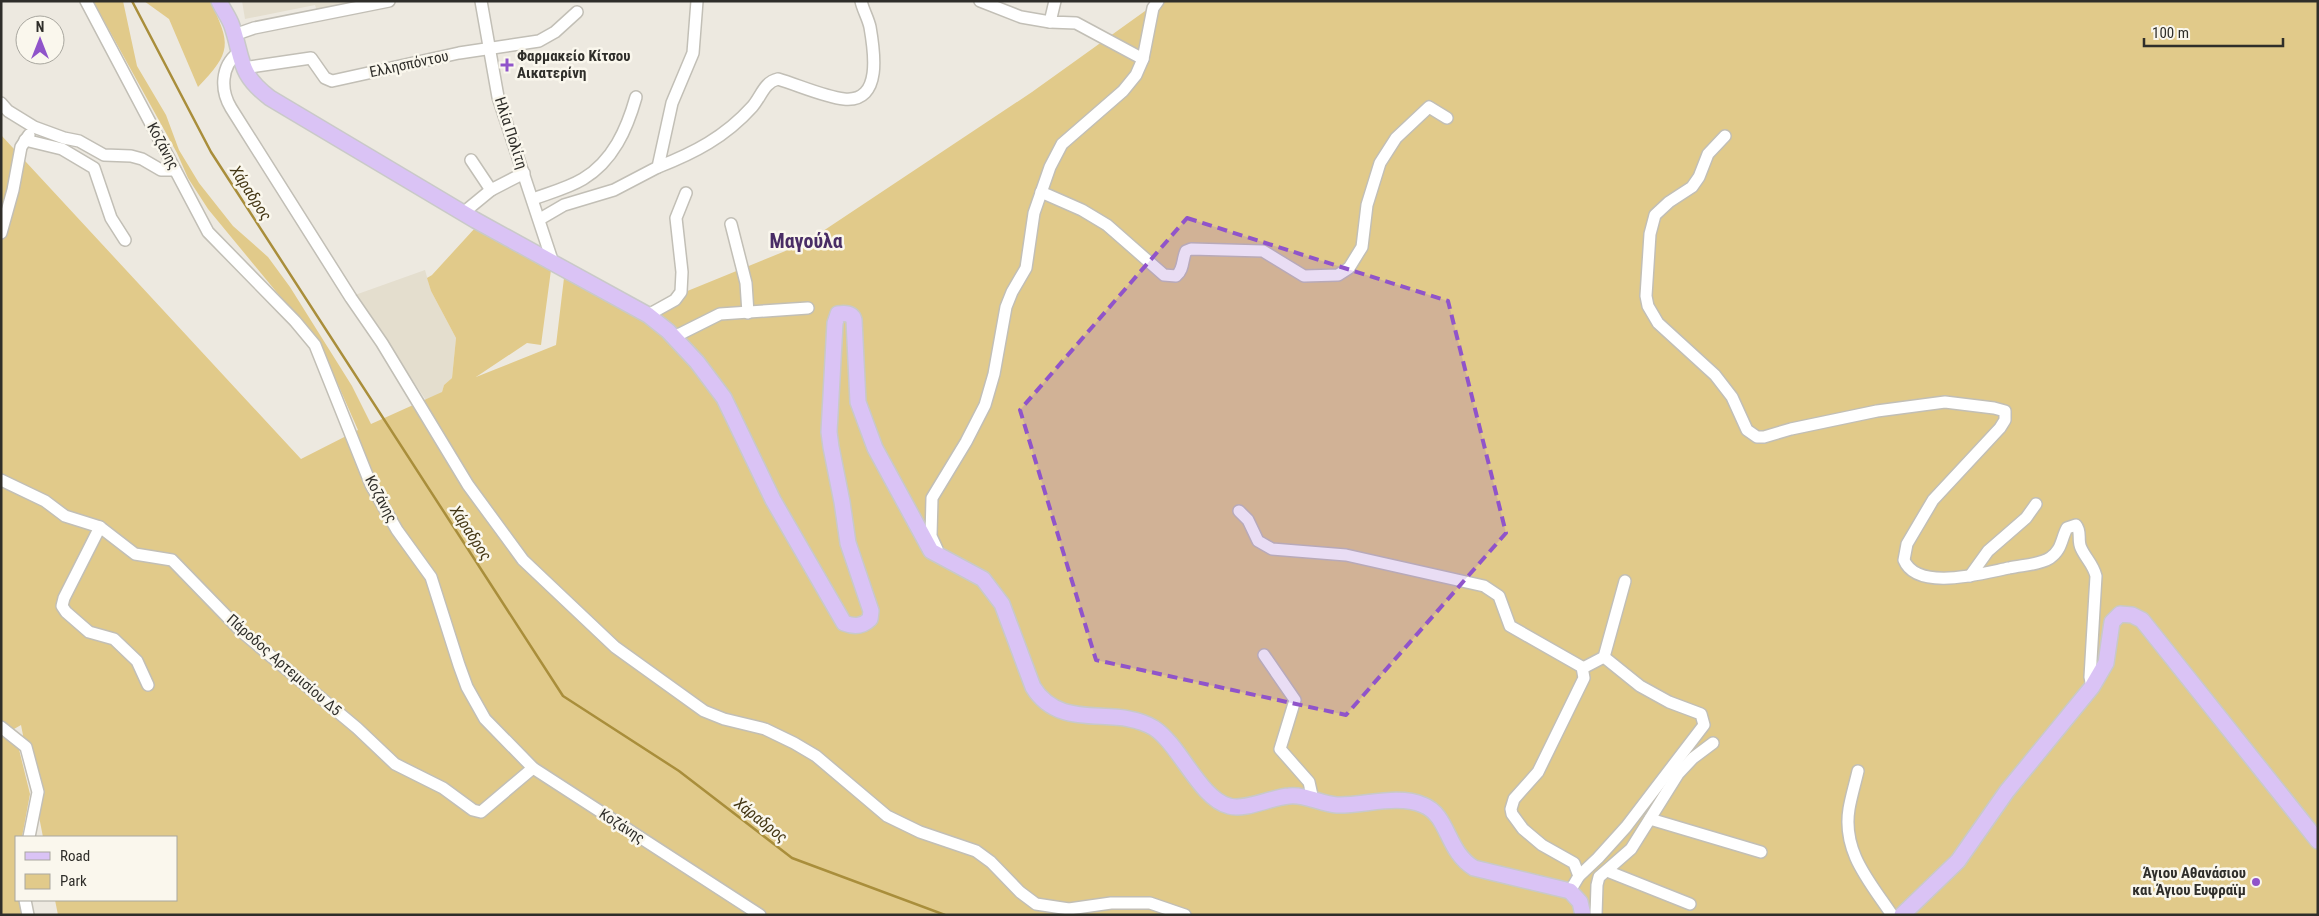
<svg xmlns="http://www.w3.org/2000/svg" width="2319" height="916" font-family="'Roboto Condensed',sans-serif">
  <style>
    .built { fill: #e4dece }
    .green { fill: #e1ca8a }
    .lines { fill: none; stroke-linecap: round; stroke-linejoin: round }
    .stream { stroke: #a98e3b; stroke-width: 2.5 }
    .minor-casing { stroke: #c2bfb6; stroke-width: 14 }
    .major-casing { stroke: #c9c9c8; stroke-width: 18 }
    .minor { stroke: #fff; stroke-width: 11 }
    .major { stroke: #dac3f5; stroke-width: 15 }
    .marked { fill: #9054ca; fill-opacity: 0.2; stroke: #9054ca; stroke-width: 4; stroke-dasharray: 10 6; stroke-linejoin: round }
    .poi-dot { fill: #9054ca; stroke: #faf7ed; stroke-width: 2 }
    .labels { text-anchor: middle; dominant-baseline: central; stroke-width: 5; stroke-linejoin: round; paint-order: stroke }
    .poi-label { font-size: 15px; font-weight: bold; fill: #2f2e2a; stroke: #faf7ed; text-anchor: start }
    .street-label { font-size: 15px; fill: #2f2e2a; stroke: #faf7ed }
    .water-label { font-size: 16px; font-style: italic; fill: #443714; stroke: #faf7ed }
    .district-label { font-size: 20px; font-weight: bold; fill: #492d66; stroke: #faf7ed }
  </style>
  <rect width="100%" height="100%" fill="#ede9e0"/>
  <g class="built">
    <path d="M 242,1 L 361,1 L 317,11 L 315,5 L 245,19 Z"/>
    <path d="M 425,270 L 431,291 L 456,338 L 452,378 L 444,385 L 441,395 L 428,403 L 355,295 Z"/>
  </g>
  <g class="green">
    <path d="M 93,1 L 123,1 L 137,66 L 166,115 L 179,150 L 199,183 L 233,226 L 268,257 L 290,287 L 352,386 L 371,424 L 442,392 L 444,385 L 452,378 L 456,338 L 431,291 L 427,278 L 432,275 L 475,228 L 551,270 L 541,345 L 527,343 L 476,377 L 556,345 L 564,278 L 631,314 L 805,243 L 1032,92 L 1159,1 L 2318,1 L 2318,915 L 58,915 L 55,900 L 176,900 L 176,837 L 43,837 L 21,725 L 14,729 L 30,794 L 22,837 L 16,837 L 16,900 L 19,900 L 23,915 L 1,915 L 1,135 L 301,459 L 358,430 L 321,346 L 208,209 L 188,178 L 177,153 Z"/>
    <path d="M 144,1 L 210,1 C 231,44 232,52 198,87 L 169,19 Z"/>
  </g>
  <g class="lines">
    <path class="stream" d="M 132,1 L 211,152 L 563,696 L 679,771 L 792,858 L 945,915"/>
    <defs>
      <g id="minor">
        <path d="M 86,1 L 208,232 L 295,321 L 315,345 L 371,485 L 397,530 L 431,577 L 459,665 L 467,687 L 485,719 L 533,768 L 760,915"/>
        <path d="M 481,1 L 498,97 L 553,263"/>
        <path d="M 980,1 L 1021,17 L 1050,22"/>
        <path d="M 1055,1 L 1050,22 L 1076,23 L 1143,59"/>
        <path d="M 234,35 L 254,28 L 389,1"/>
        <path d="M 238,53 C 221,66 220,90 231,108 L 351,298 L 382,343 L 468,485 L 523,560 L 615,647 L 704,711 L 724,719 L 765,729 L 794,743 L 816,756 L 887,816 L 920,832 L 976,851 L 991,862 L 1020,892 L 1036,904 L 1069,909 L 1111,903 L 1150,903 L 1185,915"/>
        <path d="M 243,68 L 311,58 L 325,78 L 332,81 L 459,53 L 539,41 L 555,32 L 577,12"/>
        <path d="M 1,103 L 8,111 L 34,127 L 64,138 L 79,141 L 104,155 L 131,156 L 142,159 L 161,170 L 175,170"/>
        <path d="M 1725,136 L 1708,154 L 1699,177 L 1692,187 L 1669,202 L 1655,215 L 1650,234 L 1646,296 L 1648,306 L 1658,323 L 1715,375 L 1732,397 L 1747,430 L 1757,437 L 1764,437 L 1791,429 L 1877,411 L 1945,402 L 1994,408 L 2005,411 L 2005,420 L 2000,428 L 1933,500 L 1907,544 L 1904,560 C 1917,592 1983,573 2009,568 C 2022,565 2039,565 2050,558 C 2062,550 2061,539 2067,528 L 2076,525 C 2082,532 2077,540 2081,548 C 2086,559 2093,564 2096,576 L 2090,677 L 2092,687"/>
        <path d="M 25,140 L 62,149 L 94,168 L 111,218 L 125,240"/>
        <path d="M 471,160 L 491,190 L 524,173"/>
        <path d="M 658,167 C 694,153 725,137 752,107 C 761,97 764,82 778,79 C 798,85 825,97 844,99 C 883,103 874,50 870,27 C 868,18 863,10 861,1"/>
        <path d="M 1041,192 L 1082,210 L 1107,225 L 1164,275 L 1176,276 C 1184,270 1182,259 1186,251 L 1191,249 L 1263,251 L 1304,276 L 1338,275 L 1349,268 L 1362,247 L 1367,205 L 1380,163 L 1396,138 L 1429,107 L 1447,118"/>
        <path d="M 533,199 C 549,193 568,188 583,179 C 613,161 627,129 636,97"/>
        <path d="M 463,213 L 491,190"/>
        <path d="M 540,219 L 564,205 L 614,190 L 658,167 L 672,103 L 693,53 L 697,1"/>
        <path d="M 731,224 L 746,283 L 748,313"/>
        <path d="M 1,233 L 13,190 L 21,147 L 29,135"/>
        <path d="M 648,315 L 675,300 L 681,292 L 682,272 L 676,218 L 686,193"/>
        <path d="M 674,337 L 720,314 L 808,308"/>
        <path d="M 1,480 L 45,501 L 65,516 L 100,527 L 135,554 L 172,560 L 242,632 L 357,728 L 395,764 L 443,788 L 473,810 L 481,812 L 533,768"/>
        <path d="M 1239,511 L 1248,520 L 1258,541 L 1272,549 L 1346,555 L 1484,586 L 1499,596 L 1510,626 L 1582,667 L 1584,678 L 1538,772 L 1514,799 L 1511,809 L 1512,814 L 1523,829 L 1542,845 L 1574,863 L 1579,876"/>
        <path d="M 100,527 L 64,598 L 62,606 L 66,612 L 89,632 L 114,639 L 137,661 L 148,685"/>
        <path d="M 937,549 L 931,536 L 932,498 L 966,442 L 985,405 L 994,374 L 1006,307 L 1012,292 L 1026,268 L 1034,213 L 1050,167 L 1062,144 L 1123,91 L 1136,75 L 1143,59 L 1153,8 L 1158,1"/>
        <path d="M 1970,576 L 1988,551 L 2026,518 L 2036,504"/>
        <path d="M 1264,655 L 1295,700 L 1280,749 L 1309,782 L 1313,800"/>
        <path d="M 1583,668 L 1604,657 L 1625,581"/>
        <path d="M 1,727 L 26,747 L 38,792 L 29,837"/>
        <path d="M 1858,771 C 1855,784 1851,797 1849,809 C 1842,852 1870,882 1892,915"/>
        <path d="M 1650,819 L 1761,852"/>
        <path d="M 1607,871 L 1690,904"/>
        <path d="M 1570,891 L 1579,876 L 1598,858 L 1626,827 L 1704,725 L 1701,714 L 1669,702 L 1640,686 L 1604,657"/>
        <path d="M 25,900 L 28,915"/>
        <path d="M 1596,915 L 1597,885 L 1599,877 L 1631,849 L 1678,774 L 1693,758 L 1713,743"/>
      </g>
      <g id="major">
        <path d="M 219,1 C 223,10 229,17 232,26 C 243,59 238,74 270,98 L 475,220 L 648,315 L 668,331 L 697,362 L 724,398 L 773,500 L 844,623 C 854,627 862,627 870,619 L 871,611 L 848,543 L 842,502 L 831,447 L 829,432 L 835,323 L 838,314 C 845,313 852,313 854,320 L 858,402 L 875,448 L 931,551 L 983,579 L 1002,604 L 1033,687 C 1061,733 1116,704 1154,728 C 1180,745 1200,799 1229,806 C 1245,811 1272,797 1289,796 C 1305,794 1321,804 1337,805 C 1363,806 1398,794 1423,805 C 1449,815 1446,851 1474,868 L 1570,891 L 1580,902 L 1583,915"/>
        <path d="M 1902,915 L 1958,861 L 2007,791 L 2092,687 L 2106,663 L 2112,622 L 2120,614 L 2132,615 L 2142,620 L 2318,841"/>
      </g>
    </defs>
    <use href="#minor" class="minor-casing"/>
    <use href="#major" class="major-casing"/>
    <use href="#minor" class="minor"/>
    <use href="#major" class="major"/>
  </g>
  <path class="marked" d="M 1187,218 L 1448,301 L 1506,533 L 1346,715 L 1096,660 L 1020,410 Z"/>
  <g class="poi-dot">
    <path d="M504.5 57.5h5v5h5v5h-5v5h-5v-5h-5v-5h5z"/>
    <circle cx="2256" cy="882" r="5"/>
  </g>
  <g class="labels">
    <g class="poi-label">
      <text x="517" y="56">Φαρμακείο Κίτσου<tspan x="517" dy="17">Αικατερίνη</tspan></text>
      <text x="2246" y="873" text-anchor="end">Άγιου Αθανάσιου<tspan x="2246" dy="17">και Άγιου Ευφραϊμ</tspan></text>
    </g>
    <g class="street-label">
      <text transform="translate(409 64) rotate(-12)">Ελλησπόντου</text>
      <text transform="translate(511 133) rotate(72)">Ηλία Πολίτη</text>
      <text transform="translate(163 146) rotate(62)">Κοζάνης</text>
      <text transform="translate(381 499) rotate(62)">Κοζάνης</text>
      <text transform="translate(284 665) rotate(41)">Πάροδος Αρτεμισίου Δ5</text>
      <text transform="translate(622 826) rotate(33)">Κοζάνης</text>
    </g>
    <g class="water-label">
      <text transform="translate(251 193) rotate(57)">Χάραδρος</text>
      <text transform="translate(471 533) rotate(57)">Χάραδρος</text>
      <text transform="translate(761 820) rotate(38)">Χάραδρος</text>
    </g>
    <g class="district-label">
      <text x="806" y="241">Μαγούλα</text>
    </g>
  </g>
  <rect width="2319" height="916" fill="none" stroke="#2f2e2a" stroke-width="5"/>
  <rect x="15" y="836" width="162" height="65" fill="#faf7ed" stroke="#a9a79f"/>
  <rect x="25" y="852" width="25" height="8" fill="#dac3f5" stroke="#a9a79f"/>
  <text x="60" y="861" font-size="15" fill="#2f2e2a">Road</text>
  <rect x="25" y="874" width="25" height="15" fill="#e1ca8a" stroke="#a9a79f"/>
  <text x="60" y="886" font-size="15" fill="#2f2e2a">Park</text>
  <g transform="translate(40 40)"><circle r="24" fill="#faf7ed" stroke="#a9a79f"/>
  <path d="M0-4L9 19L0 12L-9 19Z" fill="#9054ca"/>
  <text y="-8" font-size="14" font-weight="bold" text-anchor="middle" fill="#2f2e2a">N</text>
  </g>
  <path d="M2144 38v8h139v-8" fill="none" stroke="#2f2e2a" stroke-width="2.5"/>
  <text x="2152" y="38" font-size="15" fill="#2f2e2a" stroke="#faf7ed" stroke-width="4" paint-order="stroke">100 m</text>
</svg>
